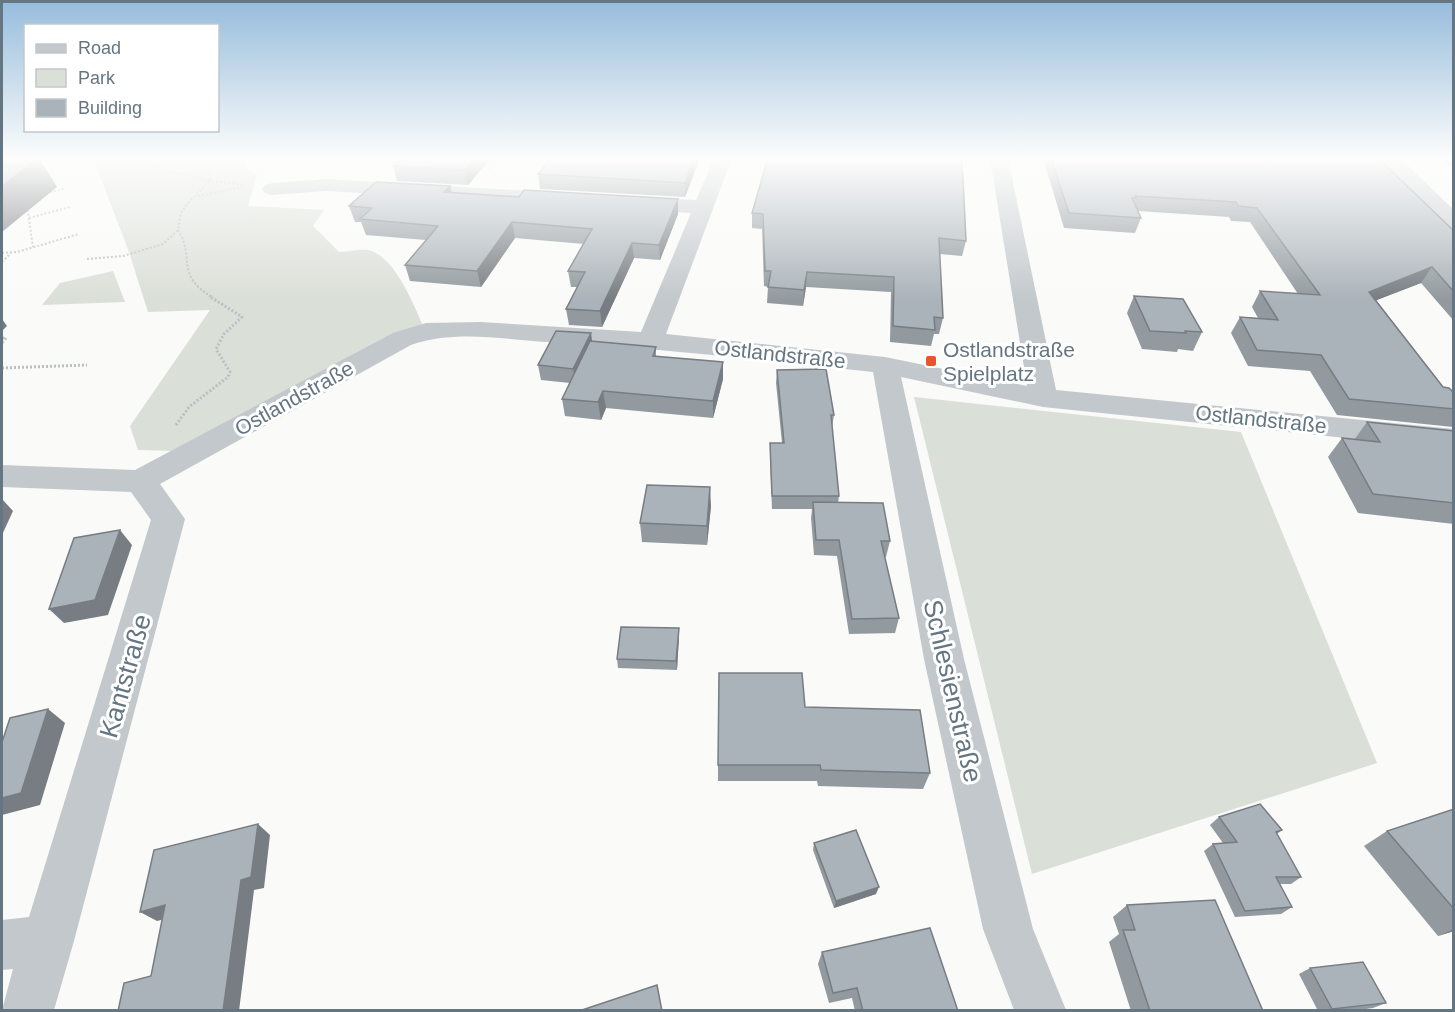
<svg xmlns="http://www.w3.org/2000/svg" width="1455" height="1012" font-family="Helvetica,sans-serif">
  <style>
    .green { fill: #dadfd7 }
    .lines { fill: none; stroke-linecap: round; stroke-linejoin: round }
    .path-far1 { stroke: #bbbfc2; stroke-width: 2; stroke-dasharray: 2 2; stroke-linecap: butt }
    .path { stroke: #bbbfc2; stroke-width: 3; stroke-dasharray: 2 2; stroke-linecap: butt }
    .minor { fill: #c3c8cc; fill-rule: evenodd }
    .wall { fill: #929a9f }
    .shaded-wall { fill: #777d82 }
    .building { fill: #aab3b9; stroke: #777d82; stroke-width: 1.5 }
    .poi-dot { fill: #e4572e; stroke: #fff; stroke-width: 2 }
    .labels { text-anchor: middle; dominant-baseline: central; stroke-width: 6; stroke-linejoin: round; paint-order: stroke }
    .poi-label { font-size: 21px; fill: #657683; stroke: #fff; text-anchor: start }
    .street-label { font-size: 21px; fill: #657683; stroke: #fff }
    .near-street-label { font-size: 26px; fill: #657683; stroke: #fff }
  </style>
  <rect width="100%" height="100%" fill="#fafaf8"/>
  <g class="green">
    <path d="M 93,158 L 243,158 L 247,169 L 257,176 L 248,206 L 324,210 L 313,226 L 339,252 C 347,252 359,249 368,250 C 394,255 414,305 423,326 L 174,451 L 138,450 L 130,426 L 210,310 L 148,312 L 129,252 Z"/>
    <path d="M 113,271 L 125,302 L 42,305 L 60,283 Z"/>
    <path d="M 914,397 L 1241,432 L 1377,763 L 1032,874 Z"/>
  </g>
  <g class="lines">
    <g class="path-far1">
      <path d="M 119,158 L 210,181 L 244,185"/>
      <path d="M 488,169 L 497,158"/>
      <path d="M 46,193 L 64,189"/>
      <path d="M 198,196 L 243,187"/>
      <path d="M 27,206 L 33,247"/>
      <path d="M 29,218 L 70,207"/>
      <path d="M 178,230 C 196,259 174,274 212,297"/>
      <path d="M 2,253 L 17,252 L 79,234"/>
      <path d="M 87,259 L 123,256 L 163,244 L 178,230 L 181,213 L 187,204 L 210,181 L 210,166 L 197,158"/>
      <path d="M 2,262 L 11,253"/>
    </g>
    <g class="path">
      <path d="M 2,338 L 6,338 L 2,343"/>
      <path d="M 2,368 L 87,365"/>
      <path d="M 176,425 L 189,407 L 228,377 L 230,372 L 216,349 L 224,334 L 242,317 L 209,296"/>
    </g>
    <g class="minor">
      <path d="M 714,158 L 732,158 L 666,334 L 885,357 L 1027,386 L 990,158 L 1008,158 L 1056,390 L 1454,429 L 1454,449 L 1043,407 L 901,377 L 964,659 L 1033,929 L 1066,1010 L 1014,1010 L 983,929 L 924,659 L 873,372 C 764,360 656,348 547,342 C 503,339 453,330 411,345 L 160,484 L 185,519 L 74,941 L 54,1010 L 2,1010 L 13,969 L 2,970 L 2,920 L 29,917 L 151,520 L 131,492 L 2,487 L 2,465 L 135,470 L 393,333 L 426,323 L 480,322 L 641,332 L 691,213 L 633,209 L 626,207 L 623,203 L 626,199 L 633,197 L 696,200 Z"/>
      <path d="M 1380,158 L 1400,158 L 1454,210 L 1454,228 L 1446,227 Z"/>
      <path d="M 326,179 L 563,193 L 570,195 L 573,199 L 570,203 L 563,205 L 326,191 L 272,195 L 265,193 L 262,189 L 265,185 L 272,183 Z"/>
    </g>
  </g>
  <g class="wall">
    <path d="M 491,158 L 468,185 L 397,181 L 393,166 Z"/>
    <path d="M 551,158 L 700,158 L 685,197 L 540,189 L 538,174 Z"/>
    <path d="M 1043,158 L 1378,158 L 1454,231 L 1454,321 L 1421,283 L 1376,300 L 1443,387 L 1454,393 L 1454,426 L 1453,427 L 1337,415 L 1310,371 L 1248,366 L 1231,333 L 1240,317 L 1258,318 L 1252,307 L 1260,291 L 1298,294 L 1250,222 L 1231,221 L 1229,217 L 1138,211 L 1141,218 L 1135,233 L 1064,228 Z"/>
    <path d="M 1441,158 L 1454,158 L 1454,169 Z"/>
    <path d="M 450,186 L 451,193 L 678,214 L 660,260 L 634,258 L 602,327 L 569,325 L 566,309 L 577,287 L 571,287 L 568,271 L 584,244 L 515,238 L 481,287 L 410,281 L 405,265 L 426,240 L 366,235 L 361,222 L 355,222 L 349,206 Z"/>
    <path d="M 752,213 L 966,241 L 962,256 L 940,254 L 943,318 L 939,334 L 934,334 L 931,346 L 890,342 L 891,292 L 806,287 L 803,306 L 767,303 L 768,287 L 764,286 L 762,229 L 752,228 Z"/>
    <path d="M 1134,296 L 1202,332 L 1193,351 L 1178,349 L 1177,352 L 1142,349 L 1127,313 Z"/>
    <path d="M 592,341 L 656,347 L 656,356 L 723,379 L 713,418 L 606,408 L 601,420 L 565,416 L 562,399 L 570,383 L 541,380 L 538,365 Z"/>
    <path d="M 777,370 L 834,415 L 832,428 L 839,496 L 838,503 L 890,541 L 886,557 L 885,557 L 899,618 L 895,633 L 849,634 L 837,556 L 814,555 L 811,518 L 812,509 L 772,509 L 770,456 L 770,443 L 782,443 L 776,383 Z"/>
    <path d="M 1367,422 L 1454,431 L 1454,524 L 1358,513 L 1328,457 L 1342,438 L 1354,440 Z"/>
    <path d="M 711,506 L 707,545 L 642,542 L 640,523 Z"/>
    <path d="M 679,637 L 677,670 L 618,668 L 617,659 Z"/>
    <path d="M 805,707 L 930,773 L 923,789 L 818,786 L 817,781 L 718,781 L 718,765 Z"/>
    <path d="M 1454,809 L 1454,931 L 1438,936 L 1364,846 L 1387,831 Z"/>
    <path d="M 1219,817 L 1282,830 L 1277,834 L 1301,877 L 1291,884 L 1279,884 L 1292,907 L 1281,914 L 1235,917 L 1204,851 L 1213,844 L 1223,843 L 1210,825 Z"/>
    <path d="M 814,843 L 876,894 L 834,908 L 813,850 Z"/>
    <path d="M 1127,905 L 1263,1011 L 1131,1011 L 1109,942 L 1119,934 L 1113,917 Z"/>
    <path d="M 822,952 L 958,1011 L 855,1011 L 852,998 L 829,1003 L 818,964 Z"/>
    <path d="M 1310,968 L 1386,1003 L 1373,1008 L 1351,1011 L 1318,1011 L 1299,974 Z"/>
  </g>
  <g class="shaded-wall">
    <path d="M 39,158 L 57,187 L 2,232 L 2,186 Z"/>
    <path d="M 475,158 L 491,158 L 468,185 L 464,170 Z"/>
    <path d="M 694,158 L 700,158 L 685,197 L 685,183 Z"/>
    <path d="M 450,186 L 454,201 L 444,192 Z"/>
    <path d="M 678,199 L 678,214 L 660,260 L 659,245 Z"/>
    <path d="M 512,222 L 515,238 L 481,287 L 477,271 Z"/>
    <path d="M 632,243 L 634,258 L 602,327 L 600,311 Z"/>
    <path d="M 1432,267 L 1421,283 L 1359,307 L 1369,292 Z"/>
    <path d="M 807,272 L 806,287 L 803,306 L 804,290 Z"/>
    <path d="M 2,319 L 7,326 L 2,331 Z"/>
    <path d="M 591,333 L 593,347 L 576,383 L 573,369 Z"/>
    <path d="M 723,362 L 723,379 L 713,418 L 713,401 Z"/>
    <path d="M 603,391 L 606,408 L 601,420 L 598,402 Z"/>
    <path d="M 710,487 L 711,506 L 707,545 L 707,526 Z"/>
    <path d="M 2,499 L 13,511 L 2,535 Z"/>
    <path d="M 120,530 L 132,545 L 108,615 L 64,623 L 49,609 Z"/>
    <path d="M 679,628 L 679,637 L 677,670 L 676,661 Z"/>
    <path d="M 48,709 L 65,723 L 40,805 L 2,815 L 2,798 Z"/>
    <path d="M 258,824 L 270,835 L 264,888 L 254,890 L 239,1011 L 223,1011 L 241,880 Z"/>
    <path d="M 879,887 L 876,894 L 834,908 L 836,901 Z"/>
    <path d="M 165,905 L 181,915 L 157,921 L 140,912 Z"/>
    <path d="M 1454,929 L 1454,931 L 1438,936 Z"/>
  </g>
  <g class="building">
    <path d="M 38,158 L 2,186 L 2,159 Z"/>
    <path d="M 402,158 L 475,158 L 464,170 L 393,166 Z"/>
    <path d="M 551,158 L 694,158 L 685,183 L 538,174 Z"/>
    <path d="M 768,158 L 961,158 L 963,177 L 966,241 L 939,238 L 943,318 L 934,317 L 935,330 L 893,326 L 894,277 L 807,272 L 804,290 L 768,287 L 771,271 L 765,271 L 763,214 L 752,213 Z"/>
    <path d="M 1051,158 L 1378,158 L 1454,231 L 1454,292 L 1432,267 L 1369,292 L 1443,387 L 1449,388 L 1454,393 L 1454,409 L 1349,399 L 1321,355 L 1257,350 L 1240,317 L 1278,320 L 1260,291 L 1320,295 L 1257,208 L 1238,206 L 1236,202 L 1135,196 L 1136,198 L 1132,198 L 1141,218 L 1069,213 Z"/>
    <path d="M 376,182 L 450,186 L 444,192 L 519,197 L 524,190 L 678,199 L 659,245 L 632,243 L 600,311 L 566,309 L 585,272 L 568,271 L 592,229 L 512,222 L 477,271 L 405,265 L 438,226 L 360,219 L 372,208 L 349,206 Z"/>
    <path d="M 1134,296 L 1183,299 L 1202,332 L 1185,331 L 1186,333 L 1150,331 Z"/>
    <path d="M 556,331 L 591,333 L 573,369 L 538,365 Z"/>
    <path d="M 590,341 L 656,347 L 653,356 L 723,362 L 713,401 L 603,391 L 598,402 L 562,399 Z"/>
    <path d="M 826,369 L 834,415 L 831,415 L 839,496 L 772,496 L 770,443 L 784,443 L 777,370 Z"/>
    <path d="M 1367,422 L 1454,431 L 1454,503 L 1373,494 L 1342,438 L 1380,442 Z"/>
    <path d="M 647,485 L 710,487 L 707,526 L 640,523 Z"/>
    <path d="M 813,502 L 883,503 L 890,541 L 881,541 L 899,618 L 852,619 L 839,540 L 816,540 Z"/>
    <path d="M 120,530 L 95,600 L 49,609 L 74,538 Z"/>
    <path d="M 621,627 L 679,628 L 676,661 L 617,659 Z"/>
    <path d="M 719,673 L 802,673 L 805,707 L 920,710 L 930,773 L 821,770 L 820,765 L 718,765 Z"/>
    <path d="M 48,709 L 21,793 L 2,798 L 2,742 L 10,718 Z"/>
    <path d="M 1260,804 L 1282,830 L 1276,832 L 1301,877 L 1276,877 L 1292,907 L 1245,911 L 1213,844 L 1237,842 L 1219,817 Z"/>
    <path d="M 1454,809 L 1454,909 L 1387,831 Z"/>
    <path d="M 258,824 L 251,877 L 241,880 L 223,1011 L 118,1011 L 124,983 L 151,976 L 165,905 L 140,912 L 154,850 Z"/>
    <path d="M 856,830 L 879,887 L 836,901 L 814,843 Z"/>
    <path d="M 1215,900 L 1263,1011 L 1150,1011 L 1123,930 L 1135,930 L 1127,905 Z"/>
    <path d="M 930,928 L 958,1011 L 863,1011 L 857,988 L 833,993 L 822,952 Z"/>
    <path d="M 1363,962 L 1386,1003 L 1332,1009 L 1310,968 Z"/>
    <path d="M 657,985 L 662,1011 L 579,1011 Z"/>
  </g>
  <linearGradient id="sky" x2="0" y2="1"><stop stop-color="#96bcdc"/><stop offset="0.53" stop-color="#fdfdfc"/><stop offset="1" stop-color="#fdfdfc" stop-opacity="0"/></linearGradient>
  <rect width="1455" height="300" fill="url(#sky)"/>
  <rect class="poi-dot" x="925" y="355" width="12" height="12" rx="3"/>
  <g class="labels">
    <g class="poi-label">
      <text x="943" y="349">Ostlandstraße<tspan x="943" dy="24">Spielplatz</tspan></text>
    </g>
    <g class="street-label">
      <text transform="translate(780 354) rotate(6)">Ostlandstraße</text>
      <text transform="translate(294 398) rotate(-29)">Ostlandstraße</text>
      <text transform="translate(1261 419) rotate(6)">Ostlandstraße</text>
    </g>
    <g class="near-street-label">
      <text transform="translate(125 676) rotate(-74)">Kantstraße</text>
      <text transform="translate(953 691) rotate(77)">Schlesienstraße</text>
    </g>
  </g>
  <rect width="1455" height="1012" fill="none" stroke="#657683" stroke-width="6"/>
  <rect x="24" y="24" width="195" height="108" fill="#ffffff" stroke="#c1c8cd" stroke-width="1.5"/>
  <rect x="36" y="44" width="30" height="9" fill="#c3c8cc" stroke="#c1c8cd" stroke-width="1.5"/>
  <text x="78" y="54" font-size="18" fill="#657683">Road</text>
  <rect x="36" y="69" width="30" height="18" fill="#dadfd7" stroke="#c1c8cd" stroke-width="1.5"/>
  <text x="78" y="84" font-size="18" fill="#657683">Park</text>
  <rect x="36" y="99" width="30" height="18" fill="#aab3b9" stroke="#c1c8cd" stroke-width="1.5"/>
  <text x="78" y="114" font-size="18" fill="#657683">Building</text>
</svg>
